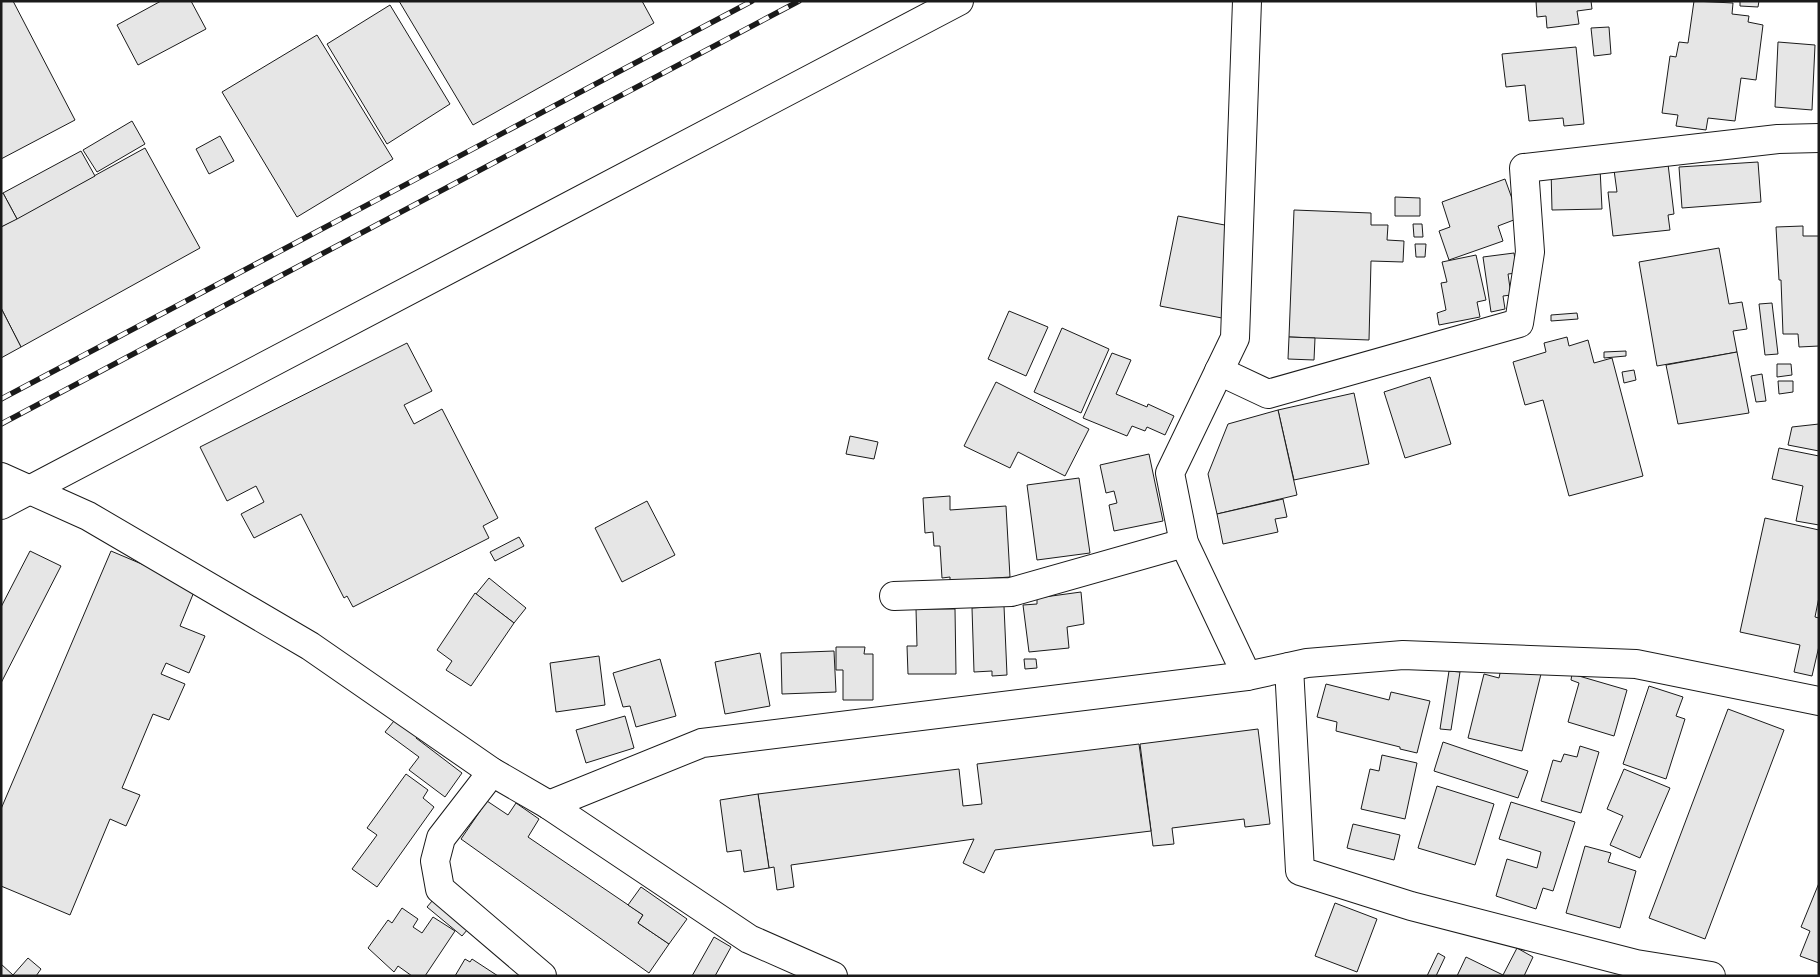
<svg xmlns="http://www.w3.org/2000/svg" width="1820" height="977" font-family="Lato,sans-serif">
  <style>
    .building { fill: #e6e6e6; stroke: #1a1a1a }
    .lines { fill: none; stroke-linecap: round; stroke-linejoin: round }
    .minor-casing { stroke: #1a1a1a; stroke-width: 30 }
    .tertiary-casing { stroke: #1a1a1a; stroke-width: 30 }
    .minor { stroke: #fff; stroke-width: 28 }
    .tertiary { stroke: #fff; stroke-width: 28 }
    .rail-casing { stroke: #1a1a1a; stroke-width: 5.5 }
    .rail { stroke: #fff; stroke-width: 4; stroke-dasharray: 11; stroke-linecap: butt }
  </style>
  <rect width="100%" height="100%" fill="#fff"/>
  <g class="building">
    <path d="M 1,1 L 13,1 L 75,120 L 1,159 Z"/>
    <path d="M 161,1 L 191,1 L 206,29 L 138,65 L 117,25 Z"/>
    <path d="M 399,1 L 642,1 L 654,23 L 473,125 Z"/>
    <path d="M 1536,1 L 1591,1 L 1592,9 L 1577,11 L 1579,24 L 1547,28 L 1546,16 L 1537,17 Z"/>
    <path d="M 1694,1 L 1733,3 L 1732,14 L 1749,16 L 1748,22 L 1763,25 L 1756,80 L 1741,78 L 1735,121 L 1708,118 L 1706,130 L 1676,126 L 1678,115 L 1662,113 L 1670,56 L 1676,57 L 1679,42 L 1688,43 Z"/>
    <path d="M 1740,1 L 1759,1 L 1758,7 L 1740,6 Z"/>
    <path d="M 390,5 L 450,104 L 387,144 L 327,44 Z"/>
    <path d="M 1609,27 L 1611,54 L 1594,56 L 1591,28 Z"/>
    <path d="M 317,35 L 393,159 L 297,217 L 222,92 Z"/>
    <path d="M 1778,42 L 1815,45 L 1812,110 L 1775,107 Z"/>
    <path d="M 1576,47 L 1584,124 L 1564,126 L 1563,118 L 1529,121 L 1525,85 L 1506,87 L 1502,54 Z"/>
    <path d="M 132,121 L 145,144 L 97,172 L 83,150 Z"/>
    <path d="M 220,136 L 234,161 L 209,174 L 196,149 Z"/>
    <path d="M 145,148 L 200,248 L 21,347 L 1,308 L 1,227 Z"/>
    <path d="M 81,151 L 95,176 L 17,219 L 3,193 Z"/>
    <path d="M 1758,162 L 1761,202 L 1682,208 L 1679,167 Z"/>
    <path d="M 1668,164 L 1674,214 L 1668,215 L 1670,230 L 1613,236 L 1608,192 L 1617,192 L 1614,170 Z"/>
    <path d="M 1600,168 L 1602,209 L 1552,210 L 1551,169 Z"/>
    <path d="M 1505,179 L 1519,218 L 1498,226 L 1503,241 L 1449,260 L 1439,231 L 1450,227 L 1442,202 Z"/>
    <path d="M 3,193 L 17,219 L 1,227 L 1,194 Z"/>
    <path d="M 1395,197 L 1420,198 L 1420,216 L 1395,216 Z"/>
    <path d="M 1294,210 L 1371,213 L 1371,225 L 1388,225 L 1387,240 L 1404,241 L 1403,262 L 1371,261 L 1369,340 L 1289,337 Z"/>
    <path d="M 1178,216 L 1235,227 L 1227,319 L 1160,306 Z"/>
    <path d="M 1413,224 L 1422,224 L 1423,237 L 1414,237 Z"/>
    <path d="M 1803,226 L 1803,236 L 1819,236 L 1819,346 L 1799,347 L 1798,334 L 1783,334 L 1781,280 L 1779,280 L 1776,227 Z"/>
    <path d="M 1415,244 L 1426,244 L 1425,257 L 1416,257 Z"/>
    <path d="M 1719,248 L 1729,304 L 1742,302 L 1747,329 L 1733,331 L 1737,352 L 1657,366 L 1639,262 Z"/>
    <path d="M 1514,253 L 1517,273 L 1508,274 L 1511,295 L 1503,296 L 1505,309 L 1491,312 L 1483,257 Z"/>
    <path d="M 1476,255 L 1486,300 L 1477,302 L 1480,317 L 1439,325 L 1437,313 L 1446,310 L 1441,283 L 1447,282 L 1442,262 Z"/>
    <path d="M 1772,303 L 1778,354 L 1765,355 L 1759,304 Z"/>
    <path d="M 1,308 L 21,347 L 1,358 Z"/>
    <path d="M 1009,311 L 1048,327 L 1026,376 L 988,359 Z"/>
    <path d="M 1577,313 L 1578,319 L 1551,321 L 1551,315 Z"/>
    <path d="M 1062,328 L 1109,349 L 1081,413 L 1034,392 Z"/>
    <path d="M 1289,337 L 1315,338 L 1314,360 L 1288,359 Z"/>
    <path d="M 1567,337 L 1569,346 L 1588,340 L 1594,363 L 1612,358 L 1643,476 L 1569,496 L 1543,400 L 1525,405 L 1513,362 L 1546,352 L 1544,343 Z"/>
    <path d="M 407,343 L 432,391 L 404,405 L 414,424 L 442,409 L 498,518 L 483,526 L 489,538 L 353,607 L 347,596 L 344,598 L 301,514 L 254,538 L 241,514 L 264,502 L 256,486 L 227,501 L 200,447 Z"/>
    <path d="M 1626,351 L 1626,356 L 1604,358 L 1604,352 Z"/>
    <path d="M 1737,352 L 1749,413 L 1678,424 L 1666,365 Z"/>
    <path d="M 1112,353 L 1131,360 L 1116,394 L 1147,407 L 1148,404 L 1174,416 L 1165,435 L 1147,427 L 1145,431 L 1132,426 L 1127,436 L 1083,418 Z"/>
    <path d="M 1777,364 L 1791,364 L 1792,375 L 1777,377 Z"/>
    <path d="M 1634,370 L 1636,380 L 1624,383 L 1622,372 Z"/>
    <path d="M 1762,374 L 1766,401 L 1756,402 L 1751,376 Z"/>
    <path d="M 1430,377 L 1451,444 L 1405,458 L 1384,392 Z"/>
    <path d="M 1778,381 L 1793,381 L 1793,392 L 1779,394 Z"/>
    <path d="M 996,382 L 1089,429 L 1065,476 L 1018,452 L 1010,468 L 964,446 Z"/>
    <path d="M 1354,393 L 1369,464 L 1294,480 L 1278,410 Z"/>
    <path d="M 1278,410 L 1297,495 L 1217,514 L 1208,474 L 1228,424 Z"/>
    <path d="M 1819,424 L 1819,451 L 1788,445 L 1792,427 Z"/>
    <path d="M 850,436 L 878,442 L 874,459 L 846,454 Z"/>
    <path d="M 1779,448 L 1819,456 L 1819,525 L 1796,521 L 1803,486 L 1772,479 Z"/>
    <path d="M 1149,454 L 1163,521 L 1114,531 L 1109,505 L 1117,503 L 1114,491 L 1106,493 L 1100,465 Z"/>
    <path d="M 1079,478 L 1090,553 L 1037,560 L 1027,485 Z"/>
    <path d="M 950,496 L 950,510 L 1006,506 L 1010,577 L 950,581 L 950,577 L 942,578 L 940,546 L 934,546 L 933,532 L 925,533 L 923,498 Z"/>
    <path d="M 1283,499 L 1287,517 L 1275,519 L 1278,532 L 1223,544 L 1217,514 Z"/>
    <path d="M 647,501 L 675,555 L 622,582 L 595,528 Z"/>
    <path d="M 1765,518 L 1819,530 L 1819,597 L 1815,617 L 1819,618 L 1819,646 L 1812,676 L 1794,672 L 1800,645 L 1740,632 Z"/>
    <path d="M 519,537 L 524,546 L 495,561 L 490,552 Z"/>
    <path d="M 30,551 L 61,566 L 1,683 L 1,607 Z"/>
    <path d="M 111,551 L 196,587 L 180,626 L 205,636 L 189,673 L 166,663 L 161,674 L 185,684 L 169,720 L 153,714 L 122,788 L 140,795 L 126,826 L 110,819 L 70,915 L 1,886 L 1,809 Z"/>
    <path d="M 489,578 L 526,608 L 514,623 L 476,594 Z"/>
    <path d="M 1081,592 L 1084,624 L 1067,627 L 1069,648 L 1029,652 L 1023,605 L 1037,604 L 1037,598 Z"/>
    <path d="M 475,593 L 514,623 L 471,686 L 446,670 L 452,661 L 437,650 Z"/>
    <path d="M 1004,606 L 1007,675 L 992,676 L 992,671 L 974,672 L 972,608 Z"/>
    <path d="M 916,609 L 955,609 L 956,674 L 908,674 L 907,646 L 917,646 Z"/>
    <path d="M 836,647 L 865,647 L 864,654 L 873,654 L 873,700 L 843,700 L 843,670 L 836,670 Z"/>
    <path d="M 834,651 L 836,692 L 782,694 L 781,653 Z"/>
    <path d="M 760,653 L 770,706 L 725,714 L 715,662 Z"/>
    <path d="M 599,656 L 605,705 L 556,712 L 550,663 Z"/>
    <path d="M 660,659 L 676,716 L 636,727 L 630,706 L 623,707 L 613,673 Z"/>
    <path d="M 1024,659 L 1036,659 L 1037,668 L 1025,669 Z"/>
    <path d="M 1502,664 L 1541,674 L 1522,751 L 1468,738 L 1484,674 L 1499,678 Z"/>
    <path d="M 1449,671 L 1460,672 L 1451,730 L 1440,729 Z"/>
    <path d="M 1572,674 L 1627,690 L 1614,736 L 1568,722 L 1579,683 L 1571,680 Z"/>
    <path d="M 1326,684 L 1389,700 L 1391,692 L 1430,701 L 1417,753 L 1400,749 L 1400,747 L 1336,731 L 1337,722 L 1317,717 Z"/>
    <path d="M 1649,686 L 1683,697 L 1676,716 L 1685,719 L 1666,779 L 1623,764 Z"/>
    <path d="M 1728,709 L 1784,730 L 1705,939 L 1649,918 Z"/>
    <path d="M 398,716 L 421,732 L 416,738 L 462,773 L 445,797 L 409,770 L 419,757 L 385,732 Z"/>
    <path d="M 625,716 L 634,748 L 586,763 L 576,730 Z"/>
    <path d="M 1258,729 L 1270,824 L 1245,827 L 1244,819 L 1172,828 L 1174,844 L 1153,846 L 1140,744 Z"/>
    <path d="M 1443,742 L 1528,771 L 1518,798 L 1434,771 Z"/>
    <path d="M 1139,744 L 1151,831 L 995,850 L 984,873 L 963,863 L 974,839 L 791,865 L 794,887 L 777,890 L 774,867 L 769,868 L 758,794 L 959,769 L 963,806 L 982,804 L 977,764 Z"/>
    <path d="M 1580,746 L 1599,752 L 1581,813 L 1541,801 L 1553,760 L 1561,762 L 1564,754 L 1577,757 Z"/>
    <path d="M 1382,755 L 1417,763 L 1405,819 L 1361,809 L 1370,769 L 1379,771 Z"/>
    <path d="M 1624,769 L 1670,788 L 1640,858 L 1610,845 L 1623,816 L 1607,809 Z"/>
    <path d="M 406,774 L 428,790 L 423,798 L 434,807 L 377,887 L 352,869 L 377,835 L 367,828 Z"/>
    <path d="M 1437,786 L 1494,804 L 1475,865 L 1418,848 Z"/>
    <path d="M 758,794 L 769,868 L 744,872 L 741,850 L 727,852 L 720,800 Z"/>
    <path d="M 487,801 L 508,815 L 516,803 L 539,819 L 528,837 L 643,915 L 638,923 L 669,944 L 649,973 L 461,839 Z"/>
    <path d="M 1511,802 L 1575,822 L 1553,891 L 1543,888 L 1536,909 L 1496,896 L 1507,859 L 1537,868 L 1541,852 L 1499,839 Z"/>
    <path d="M 1353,824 L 1400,835 L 1394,860 L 1347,848 Z"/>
    <path d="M 1585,846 L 1611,853 L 1608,862 L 1636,871 L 1620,928 L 1566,913 Z"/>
    <path d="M 1819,883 L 1819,963 L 1800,956 L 1810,931 L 1801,927 Z"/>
    <path d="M 641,887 L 687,919 L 669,944 L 638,923 L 643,915 L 628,905 Z"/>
    <path d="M 438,894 L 473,923 L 462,936 L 427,907 Z"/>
    <path d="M 1335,903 L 1377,919 L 1357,972 L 1315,956 Z"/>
    <path d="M 402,908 L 418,919 L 413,927 L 422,933 L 433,917 L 455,931 L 425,976 L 412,976 L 398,966 L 394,972 L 368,948 L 388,920 L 392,923 Z"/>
    <path d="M 714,937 L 731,947 L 715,976 L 692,976 Z"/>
    <path d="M 1517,948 L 1533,957 L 1524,976 L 1457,976 L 1466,957 L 1503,975 Z"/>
    <path d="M 1438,953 L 1445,957 L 1436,976 L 1427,976 Z"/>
    <path d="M 28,958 L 41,969 L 36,976 L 1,976 L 1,964 L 13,975 Z"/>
    <path d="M 465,959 L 470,962 L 472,959 L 498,976 L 455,976 Z"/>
  </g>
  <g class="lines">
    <defs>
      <g id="minor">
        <path d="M 1247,1 L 1235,338 L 1170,473 L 1184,543 L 1247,676"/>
        <path d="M 1219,371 L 1268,394 L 1519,323 L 1530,252 L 1524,168 L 1778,139 L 1819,138"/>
        <path d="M 1,477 L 88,516 L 310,646 L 492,772 L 549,805 L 749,939 L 833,976"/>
        <path d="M 894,596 L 1011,592 L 1184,543"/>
        <path d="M 1289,667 L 1300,871 L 1411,906 L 1636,964 L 1711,976"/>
        <path d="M 492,772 L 441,838 L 435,861 L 440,889 L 542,976"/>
        <path d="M 549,805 L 702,743 L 1247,676 L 1307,663 L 1403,655 L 1636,664 L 1819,701"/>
      </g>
      <path id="tertiary" d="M 1,505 L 959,1"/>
    </defs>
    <use href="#minor" class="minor-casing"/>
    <use href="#tertiary" class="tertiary-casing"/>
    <use href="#minor" class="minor"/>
    <use href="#tertiary" class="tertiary"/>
    <defs>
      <g id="rail">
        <path d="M 1,399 L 752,1"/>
        <path d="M 1,424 L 799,1"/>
      </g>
    </defs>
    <use href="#rail" class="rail-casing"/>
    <use href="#rail" class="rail"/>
  </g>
  <rect width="1820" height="977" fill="none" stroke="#1a1a1a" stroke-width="5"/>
</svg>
